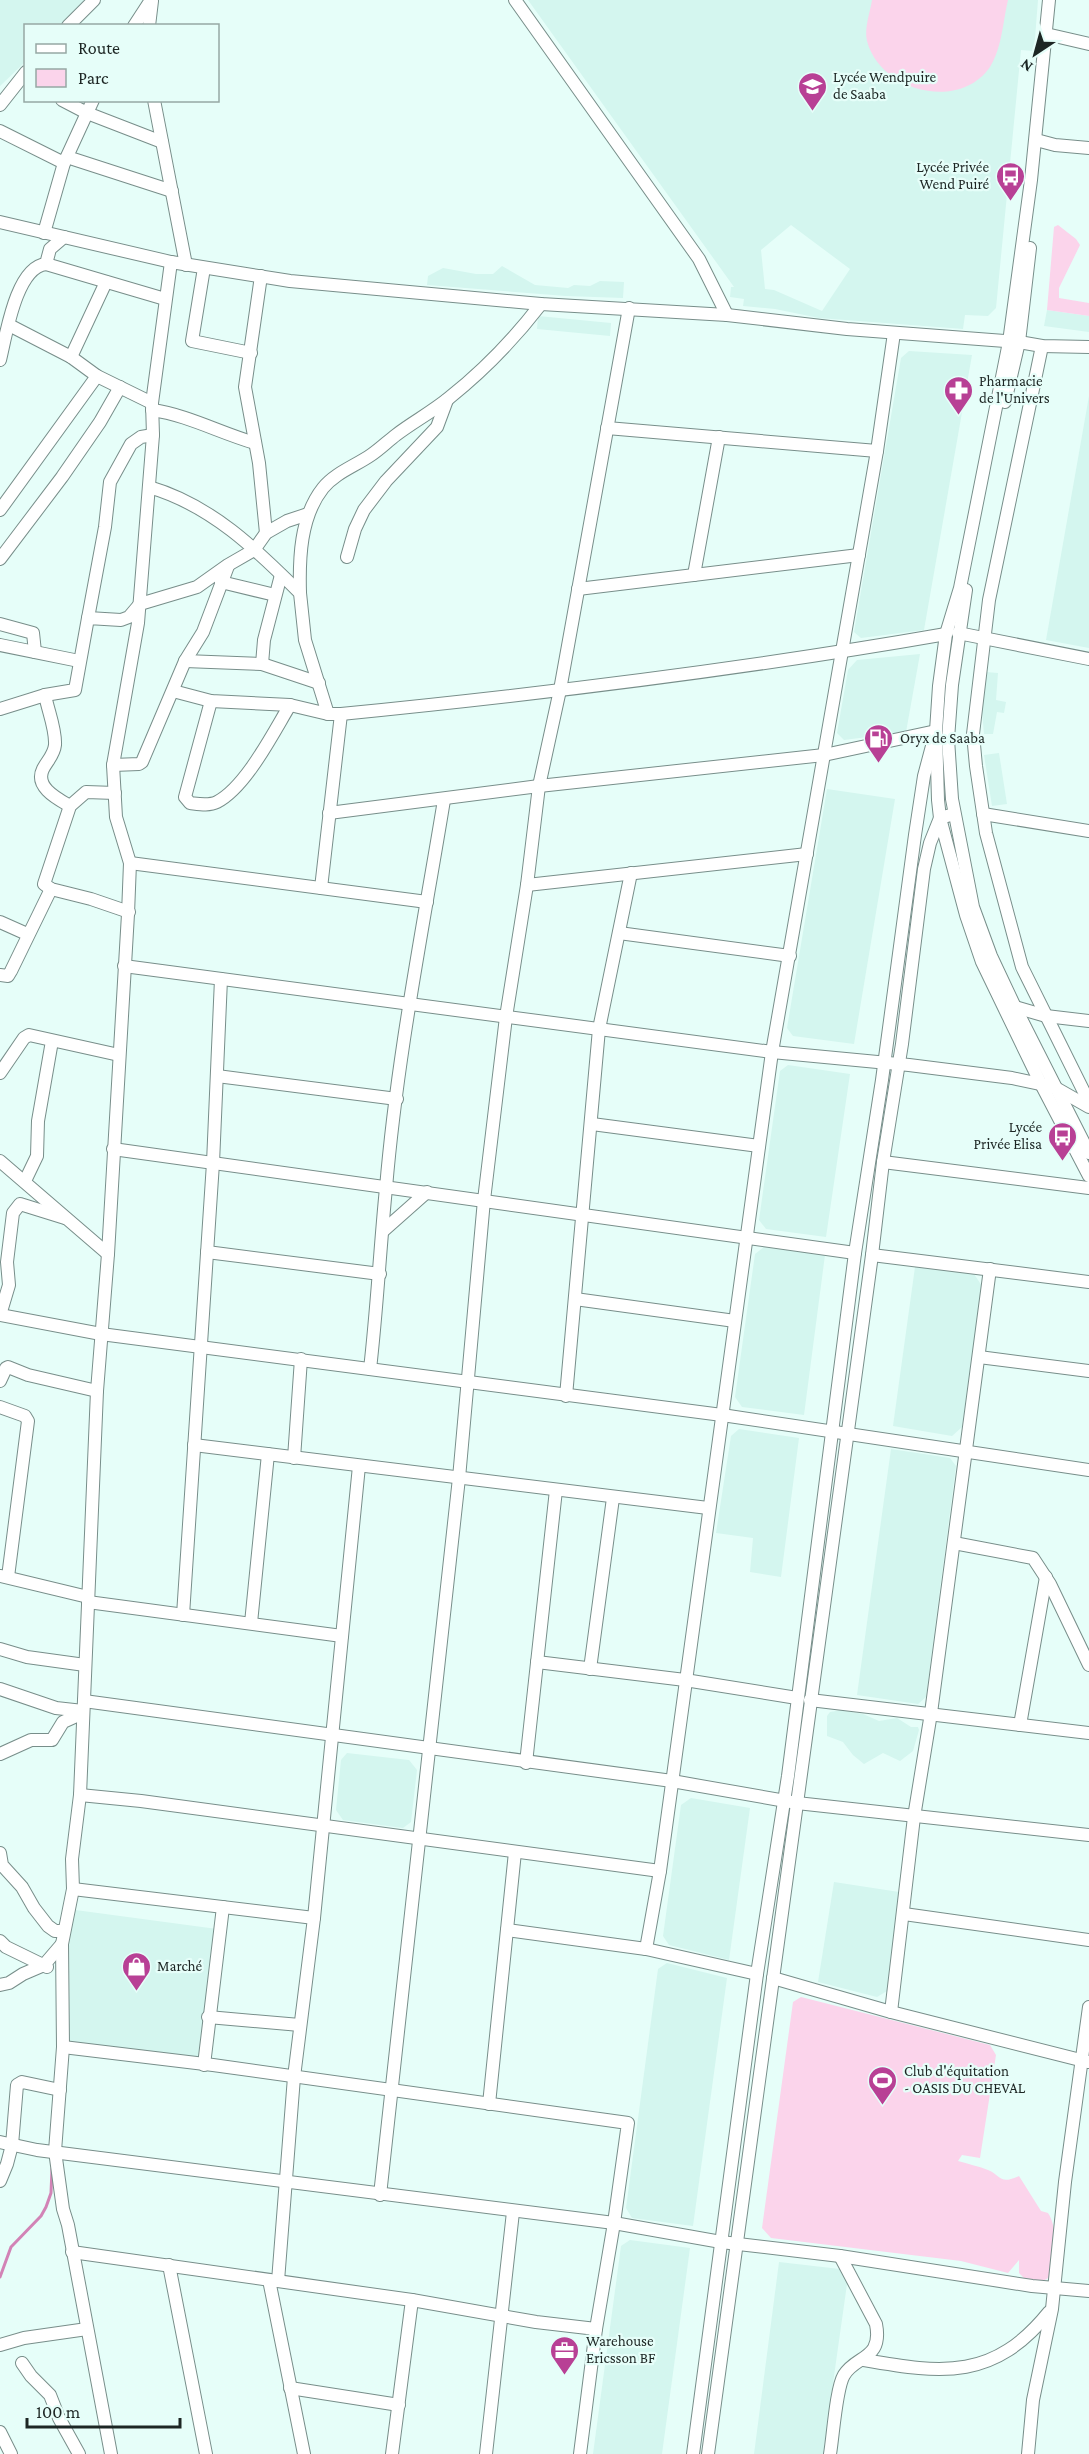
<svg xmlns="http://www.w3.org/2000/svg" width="1089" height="2454" font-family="'Crimson Pro',serif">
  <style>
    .built { fill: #d4f6ef; fill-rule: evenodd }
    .green { fill: #fbd4eb }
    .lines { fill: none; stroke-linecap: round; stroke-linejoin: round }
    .stream { stroke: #d283b6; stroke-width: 3 }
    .minor-casing { stroke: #788e8a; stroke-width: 14 }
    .minor { stroke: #fff; stroke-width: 12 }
    .labels { text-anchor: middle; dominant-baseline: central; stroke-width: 4.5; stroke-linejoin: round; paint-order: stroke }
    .poi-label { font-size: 15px; fill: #1d2624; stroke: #e6fef9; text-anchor: start }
  </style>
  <rect width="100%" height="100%" fill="#e6fef9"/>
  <g class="built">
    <path d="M 0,0 L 91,0 L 64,25 L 26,26 L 25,62 L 0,86 Z"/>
    <path d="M 528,0 L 1038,0 L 1034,51 L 1021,50 L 996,308 L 988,316 L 965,315 L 963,329 L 819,318 L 775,309 L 743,306 L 744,299 L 730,297 L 731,287 L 734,287 ZM 791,225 L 850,269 L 822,311 L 774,290 L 765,289 L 761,250 Z"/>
    <path d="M 502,266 L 535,285 L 568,288 L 574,285 L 590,286 L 600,281 L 624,282 L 623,298 L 566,296 L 427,285 L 428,276 L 443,268 L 476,274 L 493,274 Z"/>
    <path d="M 1047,310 L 1089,316 L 1089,332 L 1044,326 Z"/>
    <path d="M 538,316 L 611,323 L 610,336 L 537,329 Z"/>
    <path d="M 909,351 L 972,355 L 924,630 L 861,638 L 854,632 L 901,358 Z"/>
    <path d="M 1089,396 L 1089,648 L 1046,640 Z"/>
    <path d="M 920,654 L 906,732 L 844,740 L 837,733 L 848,670 L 857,660 Z"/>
    <path d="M 986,672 L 998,673 L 996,700 L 1006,702 L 1004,713 L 997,712 L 993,734 L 984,734 L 982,711 Z"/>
    <path d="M 999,753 L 1007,804 L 992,806 L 984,755 Z"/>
    <path d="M 827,789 L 895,799 L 854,1044 L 793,1036 L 787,1028 Z"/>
    <path d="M 788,1065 L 850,1074 L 826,1237 L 766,1229 L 759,1220 L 780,1071 Z"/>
    <path d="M 764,1247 L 825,1255 L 804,1415 L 742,1407 L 735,1397 L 755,1254 Z"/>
    <path d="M 915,1267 L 974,1274 L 982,1286 L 962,1427 L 952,1436 L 893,1426 Z"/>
    <path d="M 739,1429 L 799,1438 L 781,1577 L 750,1572 L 753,1538 L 716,1533 L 731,1436 Z"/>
    <path d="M 891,1449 L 950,1458 L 956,1466 L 926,1697 L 918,1704 L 857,1695 Z"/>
    <path d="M 842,1710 L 863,1714 L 879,1721 L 897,1718 L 911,1727 L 918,1727 L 919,1730 L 913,1751 L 900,1761 L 883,1753 L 864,1764 L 853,1755 L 843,1742 L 827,1736 L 827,1716 L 830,1712 Z"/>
    <path d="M 347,1753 L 409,1760 L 417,1770 L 411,1822 L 403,1828 L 343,1820 L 336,1810 L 341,1760 Z"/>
    <path d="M 691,1798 L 750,1808 L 729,1960 L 669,1945 L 663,1936 L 681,1805 Z"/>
    <path d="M 834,1882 L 899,1892 L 887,1991 L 877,1997 L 818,1982 Z"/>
    <path d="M 68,1909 L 217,1929 L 201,2064 L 60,2044 Z"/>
    <path d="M 667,1963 L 727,1978 L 693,2226 L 632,2218 L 626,2208 L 658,1969 Z"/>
    <path d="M 630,2240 L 690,2248 L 662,2454 L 593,2454 L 621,2246 Z"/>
    <path d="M 779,2262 L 840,2269 L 848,2277 L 823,2454 L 754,2454 Z"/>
  </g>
  <g class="green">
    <path d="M 872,0 L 1008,0 C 1003,21 1002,48 990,67 C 959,112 880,91 867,41 C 864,28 870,13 872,0 Z"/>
    <path d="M 1058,225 L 1076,239 L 1080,245 L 1059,288 L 1059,298 L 1089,303 L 1089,316 L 1047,310 L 1054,227 Z"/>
    <path d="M 801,1997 L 990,2045 L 996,2055 L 980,2158 L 962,2155 L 958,2161 C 968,2164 978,2166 988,2170 C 1002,2176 999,2185 1019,2176 L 1041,2211 L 1048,2213 C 1057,2225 1060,2268 1048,2278 C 1042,2283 1031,2279 1024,2278 L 1019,2273 L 1019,2260 L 1008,2273 L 961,2261 L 771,2238 L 762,2228 L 793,2002 Z"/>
  </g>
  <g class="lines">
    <path class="stream" d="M 0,2277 L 11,2247 L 41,2216 L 46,2207 L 51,2193 L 52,2169"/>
    <defs>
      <g id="minor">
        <path d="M 515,0 L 699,259 L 727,315"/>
        <path d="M 1049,0 L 1031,180 L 1009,342 L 960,588 L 946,634 L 939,686 L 936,731 L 938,800 L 940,818 L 966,915 L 982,962 L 1040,1082 L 1089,1176"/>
        <path d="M 68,26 L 94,0"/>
        <path d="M 134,26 L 151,0"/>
        <path d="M 149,26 L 152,1"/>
        <path d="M 1046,34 L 1089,44"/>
        <path d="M 62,100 L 87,113 L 162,142"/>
        <path d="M 154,100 L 186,265"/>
        <path d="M 0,105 L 26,72"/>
        <path d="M 0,131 L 64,163"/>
        <path d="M 1040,141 L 1055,145 L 1089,148"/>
        <path d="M 67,157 L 172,191"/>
        <path d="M 0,222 L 171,262 L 290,281 L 541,304 L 727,315 L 847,329 L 1019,342 L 1042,346 L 1089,347"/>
        <path d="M 44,233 L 64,163 L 93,100"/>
        <path d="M 46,264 L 165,299"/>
        <path d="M 204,268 L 192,341 L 251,353"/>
        <path d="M 261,276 L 245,387 L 259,463 L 266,533"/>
        <path d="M 9,325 L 71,357 L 97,376 L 152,403"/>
        <path d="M 1042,346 L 989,600 L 973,734 L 976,766 L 986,833 L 1022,967 L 1089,1102"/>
        <path d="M 71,357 L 106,282"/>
        <path d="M 0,360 C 6,336 16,267 46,264 L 50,249 L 64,237"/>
        <path d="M 1005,402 L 1019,342 L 1030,248"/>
        <path d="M 152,410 C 188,415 220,433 255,443"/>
        <path d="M 607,428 L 877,451"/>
        <path d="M 149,487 C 211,505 256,549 300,593 L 305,640 L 328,714"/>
        <path d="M 0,510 L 97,376"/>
        <path d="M 347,557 L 355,529 L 364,510 L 386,481 L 437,427 L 447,400"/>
        <path d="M 0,559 L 62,477 L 100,422 L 120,387"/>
        <path d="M 694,575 L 719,437"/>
        <path d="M 221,582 L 275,595"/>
        <path d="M 578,589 L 859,555"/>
        <path d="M 966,590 L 952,685 L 948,739 L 952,799 L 973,907 L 991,956 L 1015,1007 L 1089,1153"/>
        <path d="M 300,593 C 299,559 300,517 323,488 C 335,473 355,466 371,455 C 380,449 388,441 396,435 C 413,422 432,412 449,398 C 483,371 514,339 541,304"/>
        <path d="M 88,618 L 105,527 L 110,482 L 131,444 L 141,437 L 153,435"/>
        <path d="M 0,624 L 33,633 L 35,652"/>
        <path d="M 958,633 L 1089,659"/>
        <path d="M 0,645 L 79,661"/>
        <path d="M 185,661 L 262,664 L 319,683"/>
        <path d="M 262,664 L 264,640 L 281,575"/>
        <path d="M 173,691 L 211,701 L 290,705 L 328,714 L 341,714 C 543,694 746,669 946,634"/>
        <path d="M 45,695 C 48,711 56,729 55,745 C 54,755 47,761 43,769 C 34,787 58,799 70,806"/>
        <path d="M 211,701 L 185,797 L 190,803 C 199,804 209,806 217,802 C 246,787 273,733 290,705"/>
        <path d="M 0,709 L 45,695 L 75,690 L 88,618 L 121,620 L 129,617 L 140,604 L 197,587 L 228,565 L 254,550 L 266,533 L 287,521 L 308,514"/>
        <path d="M 113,765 L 139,764 L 142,762 L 185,661 L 203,632 L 228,566"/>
        <path d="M 115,793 L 86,792 L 70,806 L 44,884 L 51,889 L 91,899 L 129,912"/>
        <path d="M 329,813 L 539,786 L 824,755 L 936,731 L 924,776 L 915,835 L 882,1080 L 855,1253 L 788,1776 L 757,1974 L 693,2454"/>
        <path d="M 983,814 L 1089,831"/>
        <path d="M 130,863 L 427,902"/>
        <path d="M 527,885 L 807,854"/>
        <path d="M 321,888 L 341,714"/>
        <path d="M 0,922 L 27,934"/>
        <path d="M 619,933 L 790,956"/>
        <path d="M 124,966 L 772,1052 L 909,1065 L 1012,1078 L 1054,1087 L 1089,1107"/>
        <path d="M 0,975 L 8,976 L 11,971 L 51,889"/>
        <path d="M 1015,1007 L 1046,1016 L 1089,1021"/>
        <path d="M 0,1073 L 24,1038 L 29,1035 L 119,1055"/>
        <path d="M 217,1076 L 397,1099"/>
        <path d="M 592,1124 L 759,1146"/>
        <path d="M 113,1149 L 855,1253"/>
        <path d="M 0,1161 L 108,1254"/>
        <path d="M 883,1162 L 1089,1188"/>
        <path d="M 25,1181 L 37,1156 L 38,1121 L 52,1041"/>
        <path d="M 383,1231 L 427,1192"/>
        <path d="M 207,1252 L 380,1274"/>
        <path d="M 872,1255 L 1089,1282"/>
        <path d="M 575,1299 L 735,1321"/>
        <path d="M 0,1315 L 101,1334 L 722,1415 L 1089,1470"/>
        <path d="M 0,1315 L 9,1285 L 7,1262 L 13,1213 L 20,1204 L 65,1218"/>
        <path d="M 979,1357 L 1089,1371"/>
        <path d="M 370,1369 C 377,1309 380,1248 386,1188 C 397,1057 423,928 444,800"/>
        <path d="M 0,1381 L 6,1368 L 8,1367 L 28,1375 L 97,1391"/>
        <path d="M 566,1396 L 599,1029 L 631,873"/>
        <path d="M 0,1407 L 25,1416 L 28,1421 L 8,1577"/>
        <path d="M 194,1445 L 708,1508"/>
        <path d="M 294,1458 L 301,1359"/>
        <path d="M 954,1543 L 1033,1558 L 1050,1584 L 1089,1665"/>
        <path d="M 1,1576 L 88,1597"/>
        <path d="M 88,1602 L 342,1636"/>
        <path d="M 183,1615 L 213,1163 L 221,979"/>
        <path d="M 251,1623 L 268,1454"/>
        <path d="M 0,1649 L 27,1657 L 85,1665"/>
        <path d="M 537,1662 L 685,1680 L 797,1698"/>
        <path d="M 590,1669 L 613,1498"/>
        <path d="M 0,1689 L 56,1708 L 83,1711"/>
        <path d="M 810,1700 L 1089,1733"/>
        <path d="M 84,1701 L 672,1781 L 797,1803 L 1089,1835"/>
        <path d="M 1020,1725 L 1046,1577"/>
        <path d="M 0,1754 L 31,1740 L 52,1740 L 63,1722 L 83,1713"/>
        <path d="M 526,1763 L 556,1490"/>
        <path d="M 80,1795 L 141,1801 L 660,1871"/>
        <path d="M 0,1853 L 2,1865 L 22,1887 L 34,1908 L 48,1926 L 55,1931 L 63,1931"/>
        <path d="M 73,1889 L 314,1918"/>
        <path d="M 904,1914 L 1089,1940"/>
        <path d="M 507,1930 L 646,1949 L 757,1974"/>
        <path d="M 0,1941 L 6,1947 L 47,1967"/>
        <path d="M 646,1949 L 660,1871 L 772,1052 L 877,451 L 894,333"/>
        <path d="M 773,1978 L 891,2012 L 1088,2062"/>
        <path d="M 0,1985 L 9,1983 L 23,1974 L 44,1965 L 62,1944"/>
        <path d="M 891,2012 L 914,1817 L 931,1713 L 990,1269"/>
        <path d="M 208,2017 L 300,2025"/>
        <path d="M 63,2047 L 213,2065 L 628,2123 L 614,2223 L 596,2329 L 580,2454"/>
        <path d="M 204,2065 L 223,1907"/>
        <path d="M 489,2104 L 515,1852"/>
        <path d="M 0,2142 L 37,2150 L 614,2223 L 721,2242 L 840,2256 L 1032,2286 L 1089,2291"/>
        <path d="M 0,2181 L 7,2164 L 12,2145 L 17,2085 L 22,2082 L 60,2090"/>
        <path d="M 380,2195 L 459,1478 L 484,1200 L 506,1017 L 527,885 L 539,786 L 560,690 L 629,308"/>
        <path d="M 72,2252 L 412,2300 L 536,2322 L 596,2329"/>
        <path d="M 169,2265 L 206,2454"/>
        <path d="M 269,2280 L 304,2454"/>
        <path d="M 278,2281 L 294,2077 L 314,1918 L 359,1466"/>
        <path d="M 0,2345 L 24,2338 L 87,2329"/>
        <path d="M 864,2360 C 944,2374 994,2380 1049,2312"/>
        <path d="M 22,2363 L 31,2376 L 50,2395 L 59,2418 L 79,2454"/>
        <path d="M 290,2388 L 399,2405"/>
        <path d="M 0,2432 L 11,2454"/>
        <path d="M 111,2454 L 68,2225 L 63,2209 L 55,2151 L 63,2047 L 62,1944 L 73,1889 L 72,1859 L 80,1795 L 97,1391 L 108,1254 L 128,914 L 130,863 L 116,817 L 113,765 L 138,623 L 153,435 L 152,403 L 171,262"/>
        <path d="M 392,2454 L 412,2300"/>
        <path d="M 486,2454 L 513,2212"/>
        <path d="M 708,2454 L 872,1255 L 883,1162 L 902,1044 L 924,869 L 930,843 L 940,818 L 954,814"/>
        <path d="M 830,2454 C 833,2437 836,2388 844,2375 C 856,2355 883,2360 876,2324 L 840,2256"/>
        <path d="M 1028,2454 L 1033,2400 L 1052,2309 L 1065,2182 L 1089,2007"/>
      </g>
    </defs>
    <use href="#minor" class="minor-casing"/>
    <use href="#minor" class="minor"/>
  </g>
  <defs>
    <symbol id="school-pin" viewBox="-11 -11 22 30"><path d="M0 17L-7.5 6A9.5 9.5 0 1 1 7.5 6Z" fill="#b84095" stroke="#e6fef9"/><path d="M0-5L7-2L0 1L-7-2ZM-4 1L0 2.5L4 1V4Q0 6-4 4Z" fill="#fff"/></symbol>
    <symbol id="bus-pin" viewBox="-11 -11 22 30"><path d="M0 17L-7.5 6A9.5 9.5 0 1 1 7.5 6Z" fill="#b84095" stroke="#e6fef9"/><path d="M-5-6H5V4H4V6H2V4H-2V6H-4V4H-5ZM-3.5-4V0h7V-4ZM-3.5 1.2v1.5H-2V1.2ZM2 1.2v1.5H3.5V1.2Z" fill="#fff"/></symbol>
    <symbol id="pharmacy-pin" viewBox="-11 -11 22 30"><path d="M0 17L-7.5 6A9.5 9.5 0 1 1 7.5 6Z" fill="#b84095" stroke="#e6fef9"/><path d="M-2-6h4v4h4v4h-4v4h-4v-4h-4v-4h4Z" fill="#fff"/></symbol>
    <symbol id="fuel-pin" viewBox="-11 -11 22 30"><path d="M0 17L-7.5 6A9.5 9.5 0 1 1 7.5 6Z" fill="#b84095" stroke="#e6fef9"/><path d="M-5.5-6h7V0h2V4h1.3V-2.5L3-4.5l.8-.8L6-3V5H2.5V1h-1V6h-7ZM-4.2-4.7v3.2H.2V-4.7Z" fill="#fff"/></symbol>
    <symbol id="shop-pin" viewBox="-11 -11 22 30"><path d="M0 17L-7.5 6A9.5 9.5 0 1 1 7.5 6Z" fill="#b84095" stroke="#e6fef9"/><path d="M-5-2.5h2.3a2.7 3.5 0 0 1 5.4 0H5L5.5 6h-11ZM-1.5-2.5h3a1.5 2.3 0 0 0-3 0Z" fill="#fff"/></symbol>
    <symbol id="stadium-pin" viewBox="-11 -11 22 30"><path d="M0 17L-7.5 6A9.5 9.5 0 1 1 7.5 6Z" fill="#b84095" stroke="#e6fef9"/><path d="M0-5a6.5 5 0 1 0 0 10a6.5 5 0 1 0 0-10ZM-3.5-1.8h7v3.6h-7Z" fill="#fff"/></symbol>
    <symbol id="office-pin" viewBox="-11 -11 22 30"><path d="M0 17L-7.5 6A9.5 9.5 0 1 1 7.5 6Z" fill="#b84095" stroke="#e6fef9"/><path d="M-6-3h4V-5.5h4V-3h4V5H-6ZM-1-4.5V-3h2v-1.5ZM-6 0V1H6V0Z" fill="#fff"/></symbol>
  </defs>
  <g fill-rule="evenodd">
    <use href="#school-pin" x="796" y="70" width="33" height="45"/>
    <use href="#bus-pin" x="994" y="160" width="33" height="45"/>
    <use href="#pharmacy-pin" x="942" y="374" width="33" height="45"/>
    <use href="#fuel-pin" x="862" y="722" width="33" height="45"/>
    <use href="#bus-pin" x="1046" y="1120" width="33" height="45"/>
    <use href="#shop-pin" x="120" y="1950" width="33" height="45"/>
    <use href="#stadium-pin" x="866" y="2064" width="33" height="45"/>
    <use href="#office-pin" x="548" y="2334" width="33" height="45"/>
  </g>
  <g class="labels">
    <g class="poi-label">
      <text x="833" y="77">Lycée Wendpuire<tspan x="833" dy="17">de Saaba</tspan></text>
      <text x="989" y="167" text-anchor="end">Lycée Privée<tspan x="989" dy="17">Wend Puiré</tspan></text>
      <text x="979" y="381">Pharmacie<tspan x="979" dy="17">de l'Univers</tspan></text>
      <text x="900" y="738">Oryx de Saaba</text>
      <text x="1042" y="1127" text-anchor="end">Lycée<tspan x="1042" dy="17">Privée Elisa</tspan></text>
      <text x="157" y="1966">Marché</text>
      <text x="904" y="2071">Club d'équitation<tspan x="904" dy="17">- OASIS DU CHEVAL</tspan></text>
      <text x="586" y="2341">Warehouse<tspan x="586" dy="17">Ericsson BF</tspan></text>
    </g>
  </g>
  <rect x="24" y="24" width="195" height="78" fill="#e6fef9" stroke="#96a8a4" stroke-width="1.5"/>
  <rect x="36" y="44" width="30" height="9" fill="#ffffff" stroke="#96a8a4" stroke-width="1.5"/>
  <text x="78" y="54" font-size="18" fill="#1d2624">Route</text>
  <rect x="36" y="69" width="30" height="18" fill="#fbd4eb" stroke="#96a8a4" stroke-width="1.5"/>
  <text x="78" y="84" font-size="18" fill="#1d2624">Parc</text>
  <g transform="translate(1035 54) rotate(216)" stroke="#e6fef9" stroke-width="4.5" paint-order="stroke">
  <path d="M0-4.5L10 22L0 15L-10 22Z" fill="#1d2624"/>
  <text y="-9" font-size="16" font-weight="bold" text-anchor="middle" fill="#1d2624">N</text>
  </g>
  <path d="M27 2418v9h153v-9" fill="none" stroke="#1d2624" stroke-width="3"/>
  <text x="36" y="2418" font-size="18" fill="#1d2624" stroke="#e6fef9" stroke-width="4.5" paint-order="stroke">100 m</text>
</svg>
